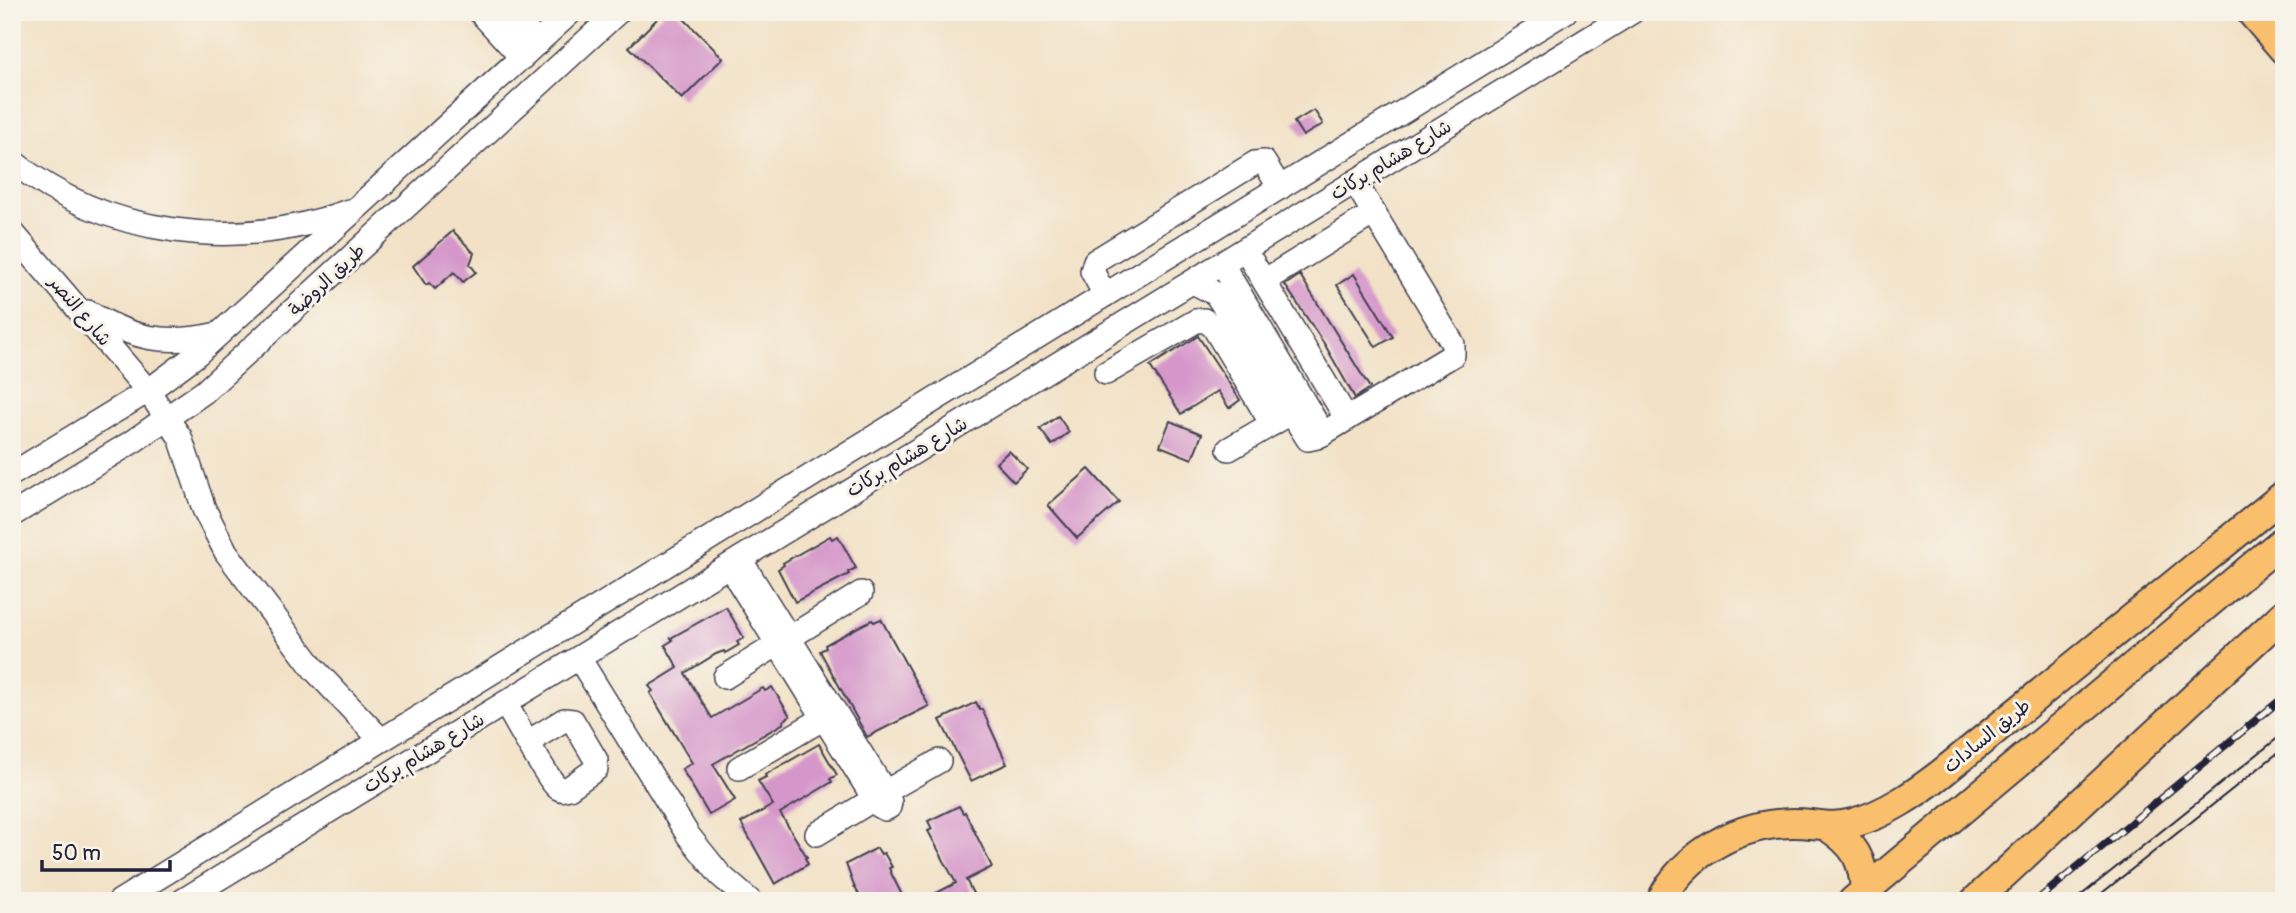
<svg xmlns="http://www.w3.org/2000/svg" width="2296" height="913" font-family="Pangolin,'Playpen Sans Arabic',sans-serif">
  <style>
    .building { fill: #d597ca }
    .lines { fill: none; stroke-linecap: round; stroke-linejoin: round }
    .minor-casing { stroke: #413f50; stroke-width: 26 }
    .major-casing { stroke: #413f50; stroke-width: 32 }
    .minor { stroke: #fff; stroke-width: 23 }
    .major { stroke: #f9bf6d; stroke-width: 28 }
    .tram { stroke: #22223b; stroke-width: 2 }
    .rail-casing { stroke: #22223b; stroke-width: 8 }
    .rail { stroke: #f7f3e8; stroke-width: 5; stroke-dasharray: 16; stroke-linecap: butt }
    .labels { text-anchor: middle; dominant-baseline: central; stroke-width: 6; stroke-linejoin: round; paint-order: stroke }
    .street-label { font-size: 19px; fill: #22223b; stroke: #f7f3e8 }
  </style>
  <rect width="100%" height="100%" fill="#f7f3e8"/>
  <filter id="ink" filterUnits="userSpaceOnUse"><feTurbulence type="fractalNoise" baseFrequency=".0143" numOctaves="2"/><feDisplacementMap in="SourceGraphic" scale="14" xChannelSelector="R" yChannelSelector="G"/><feConvolveMatrix kernelMatrix="1 2 1 2 8 2 1 2 1" color-interpolation-filters="sRGB"/></filter>
  <filter id="wash" filterUnits="userSpaceOnUse"><feTurbulence type="fractalNoise" baseFrequency=".00686" numOctaves="4" result="noise"/><feDisplacementMap in="SourceGraphic" scale="28" xChannelSelector="R" yChannelSelector="G"/><feGaussianBlur stdDeviation="1.57" result="paint"/><feColorMatrix in="noise" values="0 0 0 0 0 0 0 0 0 0 0 0 0 0 0 0 0 1.4 0 .05"/><feComposite in="paint" operator="in"/></filter>
  <g filter="url(#wash)">
    <rect width="100%" height="100%" fill="#f2e1c6"/>
    <g id="blocks">
      <g class="building">
        <path d="M 664,12 L 677,12 L 723,58 L 682,99 L 629,47 Z"/>
        <path d="M 1314,110 L 1323,124 L 1303,136 L 1294,122 Z"/>
        <path d="M 453,231 L 474,253 L 470,264 L 476,272 L 463,282 L 454,272 L 435,289 L 429,283 L 426,285 L 413,266 Z"/>
        <path d="M 1354,274 L 1393,337 L 1376,347 L 1337,285 Z"/>
        <path d="M 1300,275 L 1370,388 L 1355,398 L 1325,345 L 1285,285 Z"/>
        <path d="M 1198,336 L 1240,400 L 1229,408 L 1218,391 L 1181,414 L 1150,366 Z"/>
        <path d="M 1058,416 L 1069,432 L 1052,445 L 1040,429 Z"/>
        <path d="M 1170,421 L 1202,434 L 1192,459 L 1160,446 Z"/>
        <path d="M 1009,451 L 1027,469 L 1014,482 L 996,463 Z"/>
        <path d="M 1089,469 L 1119,502 L 1077,538 L 1048,505 Z"/>
        <path d="M 830,536 L 832,539 L 838,536 L 856,568 L 848,572 L 849,574 L 795,602 L 778,569 L 784,565 L 783,563 Z"/>
        <path d="M 726,607 L 744,638 L 737,642 L 739,645 L 725,653 L 724,651 L 716,654 L 685,673 L 701,700 L 712,718 L 763,688 L 765,691 L 772,687 L 790,716 L 783,721 L 784,723 L 713,764 L 735,800 L 709,815 L 682,769 L 692,763 L 650,693 L 653,691 L 649,686 L 678,668 L 665,645 L 673,640 L 671,638 Z"/>
        <path d="M 881,619 L 929,706 L 867,737 L 820,651 L 826,648 L 825,645 L 860,626 L 872,620 L 874,622 Z"/>
        <path d="M 976,702 L 980,710 L 982,709 L 1007,764 L 971,781 L 940,720 Z"/>
        <path d="M 819,744 L 837,775 L 830,779 L 832,782 L 780,813 L 807,857 L 805,858 L 808,864 L 775,884 L 741,823 L 773,805 L 758,781 L 766,777 L 765,775 Z"/>
        <path d="M 959,806 L 963,813 L 965,812 L 992,867 L 966,880 L 977,901 L 921,901 L 956,883 L 928,831 L 932,829 L 928,821 Z"/>
        <path d="M 877,848 L 881,854 L 884,853 L 892,867 L 889,868 L 892,875 L 905,901 L 863,901 L 854,886 L 846,864 Z"/>
      </g>
    </g>
  </g>
  <g filter="url(#ink)">
    <use href="#blocks" fill-opacity="0" stroke="#413f50" stroke-width="2"/>
    <g class="lines">
      <defs>
        <g id="minor">
          <path d="M 480,12 L 522,58"/>
          <path d="M 510,12 L 538,43"/>
          <path d="M 12,161 C 106,237 237,252 349,211"/>
          <path d="M 12,232 L 148,391 L 180,437 L 204,509 L 226,552 L 314,669 L 381,740"/>
          <path d="M 1253,263 L 1347,419"/>
          <path d="M 1222,264 L 1323,434"/>
          <path d="M 1264,281 L 1374,213"/>
          <path d="M 1193,282 L 1216,294 L 1308,439 L 1317,437 L 1453,355 L 1453,344 L 1355,182"/>
          <path d="M 1105,295 L 1092,271 L 1095,261 L 1255,163 L 1264,162 L 1280,188"/>
          <path d="M 88,312 C 133,339 166,346 218,334"/>
          <path d="M 1106,373 L 1196,321 L 1204,320 L 1213,326 L 1272,424"/>
          <path d="M 1229,449 L 1284,417"/>
          <path d="M 12,474 L 148,391 L 195,356 L 571,12"/>
          <path d="M 12,515 L 132,442 L 204,392 L 618,12"/>
          <path d="M 729,566 L 878,805 L 885,809 L 889,807 L 890,802 L 885,792 L 740,559"/>
          <path d="M 789,638 L 861,593"/>
          <path d="M 579,658 L 688,835 L 720,875 L 750,901"/>
          <path d="M 725,677 L 778,644"/>
          <path d="M 505,703 C 512,715 551,785 558,788 C 563,791 564,789 569,788 L 596,769 L 596,760 L 573,721 L 564,720 L 528,742"/>
          <path d="M 739,768 L 824,718"/>
          <path d="M 885,792 L 939,761"/>
          <path d="M 817,834 L 874,799"/>
          <path d="M 120,901 L 1565,12"/>
          <path d="M 182,901 L 1632,12"/>
        </g>
        <g id="major">
          <path d="M 2251,12 L 2284,50"/>
          <path d="M 1828,827 C 1855,845 1863,859 1865,891"/>
          <path d="M 1661,901 C 1685,852 1741,823 1794,823 C 1815,823 1832,829 1853,823 C 1886,814 1916,793 1942,773 L 2284,495"/>
          <path d="M 1853,901 L 2284,540"/>
          <path d="M 1975,901 L 2284,614"/>
        </g>
      </defs>
      <use href="#minor" class="minor-casing"/>
      <use href="#major" class="major-casing"/>
      <use href="#minor" class="minor"/>
      <use href="#major" class="major"/>
      <g class="tram">
        <path d="M 2074,901 L 2284,733"/>
        <path d="M 2092,901 L 2284,748"/>
      </g>
      <defs>
        <path id="rail" d="M 2036,901 L 2284,697"/>
      </defs>
      <use href="#rail" class="rail-casing"/>
      <use href="#rail" class="rail"/>
    </g>
  </g>
  <g class="labels">
    <g class="street-label">
      <text transform="translate(1391 160) rotate(-31)">شارع هشام بركات</text>
      <text transform="translate(327 280) rotate(-43)">طريق الروضة</text>
      <text transform="translate(80 311) rotate(50)">شارع النصر</text>
      <text transform="translate(907 457) rotate(-31)">شارع هشام بركات</text>
      <text transform="translate(1987 736) rotate(-39)">طريق السادات</text>
      <text transform="translate(424 753) rotate(-31)">شارع هشام بركات</text>
    </g>
  </g>
  <rect width="2296" height="913" fill="none" stroke="#f7f3e8" stroke-width="42"/>
  <path d="M42 860v10h128v-10" fill="none" stroke="#22223b" stroke-width="3.5"/>
  <text x="52" y="860" font-size="21" fill="#22223b" stroke="#f7f3e8" stroke-width="5" paint-order="stroke">50 m</text>
</svg>
